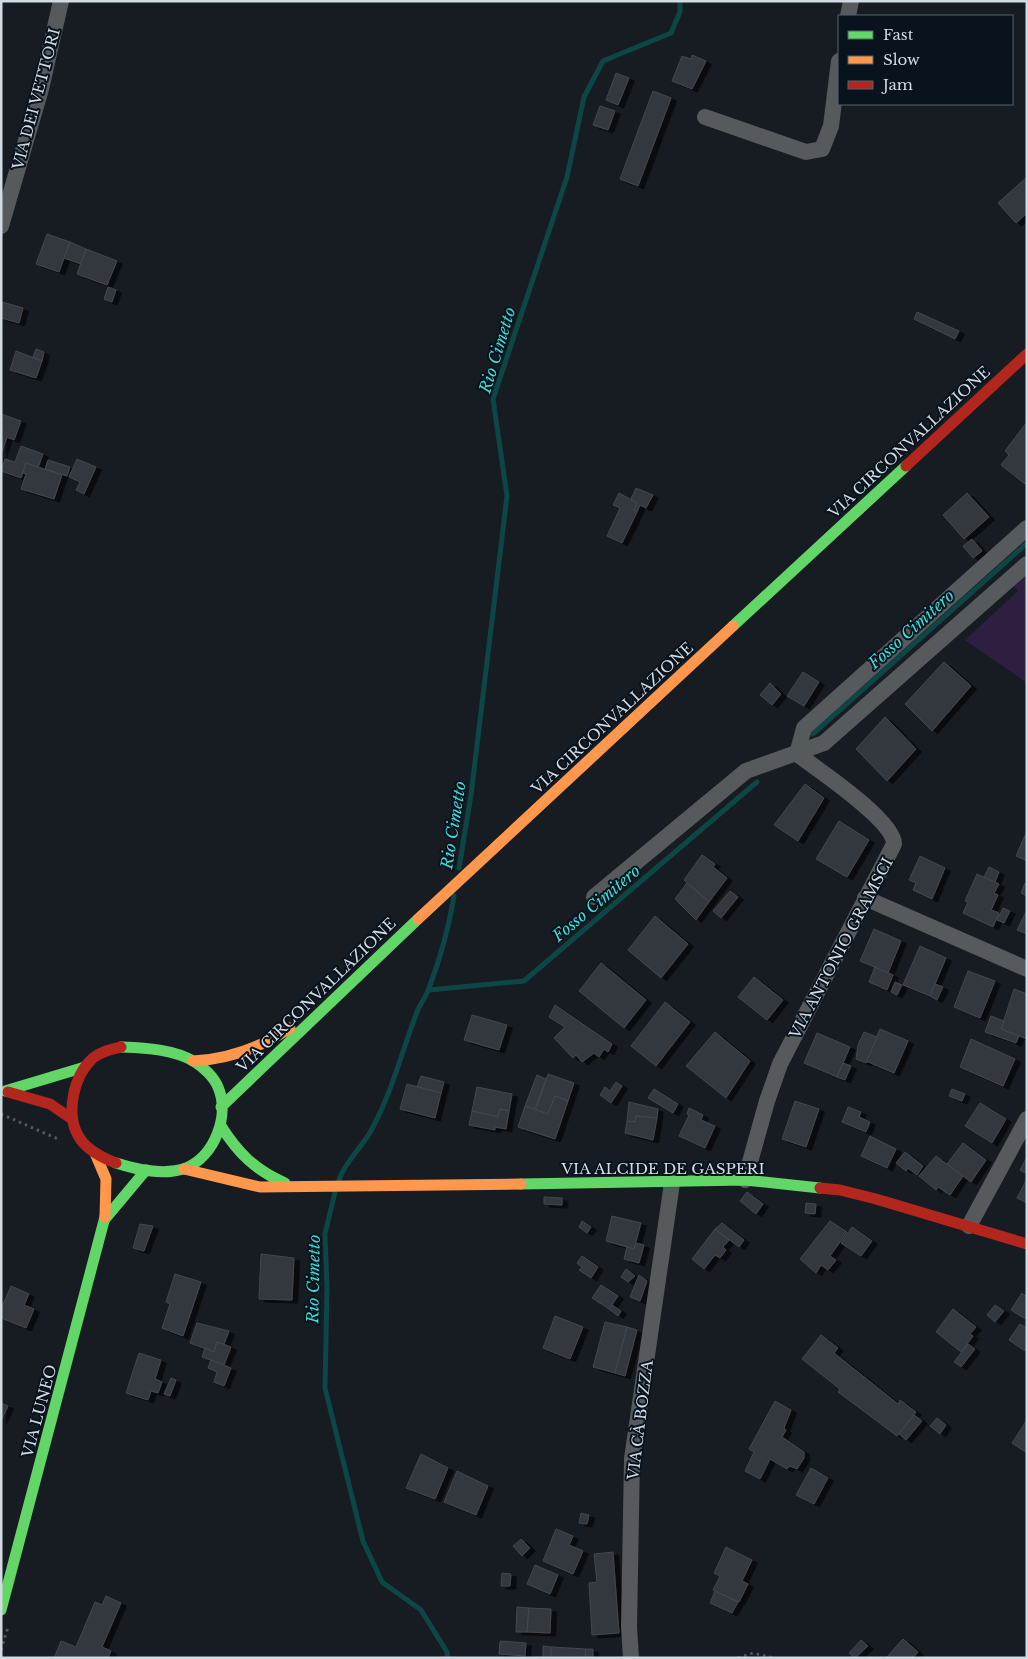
<svg xmlns="http://www.w3.org/2000/svg" width="1028" height="1659" font-family="'Libre Baskerville',serif">
  <style>
    .green { fill: #2e1f41 }
    .lines { fill: none; stroke-linecap: round; stroke-linejoin: round }
    .stream { stroke: #0d4745; stroke-width: 5 }
    .building { fill: #33383e; stroke: #44474d; filter: url(#shadow) }
    .path { stroke: #54585b; stroke-width: 3; stroke-dasharray: 2.5 4; stroke-linecap: butt }
    .street { stroke: #575a5c; stroke-width: 16 }
    .fast { stroke: #63d668; stroke-width: 11 }
    .slow { stroke: #ff974d; stroke-width: 11 }
    .jam { stroke: #b3261e; stroke-width: 11 }
    .labels { text-anchor: middle; dominant-baseline: central; stroke-width: 4; stroke-linejoin: round; paint-order: stroke }
    .street-label { font-size: 15px; fill: #d2dae2; stroke: #08131e }
    .water-label { font-size: 16px; font-style: italic; fill: #3adfd7; stroke: #08131e }
  </style>
  <defs>
    <filter id="shadow"><feDropShadow dx="5.5" dy="3" stdDeviation="0" flood-color="#0009"/></filter>
  </defs>
  <rect width="100%" height="100%" fill="#161c22"/>
  <path class="green" d="M 1027,574 L 1027,683 L 965,640 L 1018,591 L 1014,586 Z"/>
  <g class="lines">
    <g class="stream">
      <path d="M 813,734 L 1027,543"/>
      <path d="M 459,868 L 471,795 L 507,496 L 493,399 L 567,177 L 584,97 L 603,61 L 671,33 L 680,12 L 680,1"/>
      <path d="M 429,990 L 524,981 L 757,782"/>
      <path d="M 339,1180 C 346,1160 362,1148 372,1129 C 392,1092 402,1051 417,1012 C 420,1004 426,997 429,988 C 440,959 449,927 454,896"/>
      <path d="M 335,1192 L 325,1234 L 327,1288 L 325,1388 L 363,1541 L 382,1582 L 421,1610 L 447,1652 L 448,1658"/>
    </g>
  </g>
  <g class="building">
    <path d="M 692,55 L 706,61 L 692,89 L 672,81 L 682,56 L 691,59 Z"/>
    <path d="M 616,73 L 629,78 L 618,105 L 606,100 Z"/>
    <path d="M 653,91 L 671,98 L 638,186 L 620,179 Z"/>
    <path d="M 600,106 L 615,111 L 608,130 L 593,125 Z"/>
    <path d="M 1027,177 L 1027,213 L 1016,223 L 998,203 Z"/>
    <path d="M 47,234 L 70,242 L 59,272 L 36,264 Z"/>
    <path d="M 70,242 L 86,249 L 81,264 L 64,258 Z"/>
    <path d="M 86,249 L 117,261 L 107,285 L 77,274 Z"/>
    <path d="M 108,287 L 116,290 L 112,302 L 104,299 Z"/>
    <path d="M 2,302 L 23,308 L 19,323 L 1,318 Z"/>
    <path d="M 917,312 L 959,331 L 955,339 L 914,319 Z"/>
    <path d="M 36,349 L 44,352 L 42,361 L 33,357 Z"/>
    <path d="M 16,351 L 42,361 L 36,378 L 10,370 Z"/>
    <path d="M 1,414 L 21,421 L 14,440 L 7,437 L 1,455 Z"/>
    <path d="M 1027,422 L 1027,482 L 1025,484 L 1001,465 L 1009,455 L 1005,451 Z"/>
    <path d="M 21,446 L 43,454 L 38,468 L 26,463 L 21,478 L 1,471 L 5,459 L 15,462 Z"/>
    <path d="M 77,459 L 96,467 L 84,494 L 76,490 L 80,482 L 69,477 Z"/>
    <path d="M 48,460 L 70,467 L 67,476 L 45,469 Z"/>
    <path d="M 26,463 L 62,475 L 54,499 L 21,489 L 26,474 L 23,473 Z"/>
    <path d="M 636,488 L 653,495 L 646,508 L 640,505 L 637,512 L 634,510 L 637,503 L 631,499 Z"/>
    <path d="M 619,493 L 637,503 L 634,510 L 637,512 L 622,543 L 607,536 L 620,508 L 613,505 Z"/>
    <path d="M 967,493 L 989,517 L 964,539 L 943,515 Z"/>
    <path d="M 972,539 L 982,551 L 973,558 L 963,546 Z"/>
    <path d="M 944,662 L 971,686 L 932,731 L 905,704 Z"/>
    <path d="M 803,672 L 819,682 L 804,706 L 787,696 Z"/>
    <path d="M 770,683 L 781,694 L 772,705 L 760,695 Z"/>
    <path d="M 885,717 L 916,749 L 887,781 L 856,749 Z"/>
    <path d="M 805,784 L 824,798 L 798,841 L 774,825 Z"/>
    <path d="M 839,821 L 869,840 L 847,877 L 816,859 Z"/>
    <path d="M 1027,831 L 1027,861 L 1016,856 Z"/>
    <path d="M 702,855 L 715,864 L 713,867 L 727,878 L 709,902 L 684,880 Z"/>
    <path d="M 920,856 L 945,868 L 932,899 L 913,890 L 916,883 L 909,880 Z"/>
    <path d="M 989,867 L 999,872 L 995,882 L 984,877 Z"/>
    <path d="M 977,874 L 999,884 L 994,893 L 998,895 L 991,910 L 999,913 L 993,927 L 963,913 L 968,902 L 965,901 Z"/>
    <path d="M 687,883 L 709,902 L 696,920 L 675,899 Z"/>
    <path d="M 1025,883 L 1027,884 L 1027,896 L 1021,893 Z"/>
    <path d="M 730,891 L 738,897 L 721,918 L 713,911 Z"/>
    <path d="M 1003,908 L 1010,911 L 1004,923 L 997,920 Z"/>
    <path d="M 1027,910 L 1027,934 L 1017,930 Z"/>
    <path d="M 655,916 L 688,944 L 661,978 L 628,950 Z"/>
    <path d="M 874,929 L 901,941 L 888,973 L 860,961 Z"/>
    <path d="M 920,946 L 946,958 L 930,996 L 903,985 Z"/>
    <path d="M 601,963 L 646,1000 L 624,1028 L 579,991 Z"/>
    <path d="M 875,967 L 893,975 L 887,990 L 869,982 Z"/>
    <path d="M 968,971 L 995,981 L 980,1018 L 954,1007 Z"/>
    <path d="M 754,977 L 783,1000 L 767,1020 L 738,997 Z"/>
    <path d="M 895,982 L 902,985 L 897,995 L 891,992 Z"/>
    <path d="M 935,984 L 943,987 L 937,1000 L 930,996 Z"/>
    <path d="M 1014,989 L 1027,994 L 1027,1039 L 1001,1029 Z"/>
    <path d="M 665,1002 L 690,1022 L 656,1066 L 631,1046 Z"/>
    <path d="M 555,1005 L 612,1044 L 608,1052 L 604,1049 L 599,1057 L 594,1053 L 582,1062 L 576,1055 L 573,1058 L 554,1038 L 565,1027 L 549,1017 Z"/>
    <path d="M 472,1015 L 507,1025 L 499,1050 L 464,1040 Z"/>
    <path d="M 991,1016 L 1004,1021 L 1001,1029 L 1019,1036 L 1016,1043 L 985,1032 Z"/>
    <path d="M 880,1029 L 908,1041 L 894,1073 L 866,1061 Z"/>
    <path d="M 715,1032 L 750,1061 L 726,1098 L 686,1066 Z"/>
    <path d="M 864,1032 L 877,1037 L 866,1063 L 856,1059 L 858,1045 Z"/>
    <path d="M 817,1033 L 850,1047 L 837,1077 L 804,1063 Z"/>
    <path d="M 971,1039 L 1015,1059 L 1003,1086 L 960,1067 Z"/>
    <path d="M 843,1063 L 851,1066 L 845,1080 L 837,1077 Z"/>
    <path d="M 548,1074 L 574,1083 L 568,1101 L 555,1096 L 548,1114 L 536,1110 Z"/>
    <path d="M 537,1075 L 546,1079 L 535,1109 L 525,1106 Z"/>
    <path d="M 421,1076 L 444,1082 L 441,1093 L 417,1087 Z"/>
    <path d="M 616,1082 L 622,1086 L 611,1103 L 600,1095 L 605,1087 L 610,1091 Z"/>
    <path d="M 407,1084 L 441,1093 L 435,1118 L 400,1109 Z"/>
    <path d="M 477,1087 L 512,1094 L 509,1111 L 500,1109 L 498,1117 L 472,1111 Z"/>
    <path d="M 654,1089 L 678,1104 L 673,1113 L 648,1098 Z"/>
    <path d="M 952,1089 L 965,1094 L 962,1101 L 949,1096 Z"/>
    <path d="M 555,1096 L 568,1101 L 555,1139 L 518,1127 L 525,1106 L 548,1114 Z"/>
    <path d="M 795,1101 L 819,1109 L 806,1147 L 782,1139 Z"/>
    <path d="M 629,1102 L 658,1109 L 657,1118 L 636,1116 L 635,1122 L 627,1121 Z"/>
    <path d="M 980,1103 L 1006,1119 L 992,1143 L 965,1126 Z"/>
    <path d="M 848,1107 L 861,1112 L 859,1117 L 870,1122 L 866,1132 L 842,1122 Z"/>
    <path d="M 689,1108 L 703,1115 L 701,1120 L 715,1126 L 705,1148 L 679,1136 L 689,1115 L 687,1114 Z"/>
    <path d="M 500,1109 L 509,1111 L 506,1129 L 495,1127 L 495,1130 L 469,1125 L 472,1111 L 498,1117 Z"/>
    <path d="M 636,1116 L 657,1118 L 653,1140 L 625,1133 L 627,1121 L 635,1122 Z"/>
    <path d="M 870,1136 L 896,1149 L 887,1168 L 861,1156 Z"/>
    <path d="M 963,1143 L 986,1160 L 971,1182 L 947,1164 Z"/>
    <path d="M 905,1152 L 923,1166 L 917,1175 L 908,1168 L 906,1171 L 896,1163 Z"/>
    <path d="M 936,1156 L 963,1176 L 950,1195 L 938,1187 L 936,1190 L 919,1176 Z"/>
    <path d="M 1027,1157 L 1027,1174 L 1020,1170 Z"/>
    <path d="M 1027,1179 L 1027,1203 L 1017,1198 Z"/>
    <path d="M 747,1192 L 763,1204 L 756,1214 L 740,1201 Z"/>
    <path d="M 544,1197 L 562,1198 L 562,1205 L 544,1204 Z"/>
    <path d="M 806,1203 L 816,1204 L 815,1214 L 805,1213 Z"/>
    <path d="M 612,1216 L 641,1223 L 634,1249 L 606,1241 Z"/>
    <path d="M 582,1221 L 591,1227 L 587,1233 L 579,1227 Z"/>
    <path d="M 830,1221 L 847,1232 L 830,1256 L 836,1260 L 828,1270 L 821,1265 L 816,1273 L 800,1259 Z"/>
    <path d="M 722,1223 L 744,1240 L 739,1247 L 715,1229 Z"/>
    <path d="M 140,1224 L 153,1226 L 144,1251 L 133,1248 Z"/>
    <path d="M 852,1227 L 872,1241 L 861,1256 L 841,1243 Z"/>
    <path d="M 715,1229 L 729,1240 L 723,1247 L 726,1250 L 720,1258 L 715,1255 L 704,1269 L 692,1259 Z"/>
    <path d="M 636,1243 L 644,1245 L 639,1263 L 624,1259 L 627,1247 L 634,1249 Z"/>
    <path d="M 261,1254 L 294,1258 L 292,1300 L 259,1299 Z"/>
    <path d="M 582,1256 L 598,1267 L 591,1278 L 579,1270 L 582,1267 L 577,1263 Z"/>
    <path d="M 626,1269 L 635,1276 L 628,1282 L 621,1277 Z"/>
    <path d="M 175,1274 L 201,1282 L 183,1336 L 162,1328 L 170,1304 L 166,1302 Z"/>
    <path d="M 639,1275 L 647,1281 L 640,1301 L 630,1297 Z"/>
    <path d="M 601,1285 L 618,1296 L 609,1309 L 592,1298 Z"/>
    <path d="M 11,1286 L 29,1294 L 24,1305 L 34,1309 L 26,1328 L 1,1318 L 1,1309 Z"/>
    <path d="M 1022,1293 L 1025,1296 L 1027,1293 L 1027,1320 L 1011,1310 Z"/>
    <path d="M 612,1305 L 621,1311 L 618,1316 L 609,1309 Z"/>
    <path d="M 995,1305 L 1004,1311 L 995,1322 L 987,1315 Z"/>
    <path d="M 953,1309 L 976,1327 L 970,1334 L 973,1336 L 961,1352 L 936,1332 Z"/>
    <path d="M 555,1316 L 583,1327 L 570,1359 L 543,1348 Z"/>
    <path d="M 605,1322 L 627,1327 L 615,1373 L 593,1367 Z"/>
    <path d="M 197,1323 L 229,1331 L 224,1344 L 217,1342 L 214,1352 L 190,1343 Z"/>
    <path d="M 1020,1324 L 1027,1328 L 1025,1351 L 1009,1340 Z"/>
    <path d="M 627,1327 L 637,1330 L 625,1376 L 615,1373 Z"/>
    <path d="M 821,1335 L 838,1348 L 834,1353 L 898,1404 L 900,1400 L 916,1412 L 897,1436 L 838,1392 L 840,1389 L 802,1359 Z"/>
    <path d="M 217,1342 L 231,1347 L 224,1365 L 202,1357 L 205,1348 L 214,1352 Z"/>
    <path d="M 968,1344 L 975,1349 L 961,1367 L 954,1362 Z"/>
    <path d="M 139,1353 L 161,1360 L 155,1379 L 162,1382 L 158,1393 L 151,1391 L 148,1400 L 126,1393 Z"/>
    <path d="M 211,1360 L 231,1368 L 224,1386 L 214,1382 L 217,1372 L 208,1368 Z"/>
    <path d="M 171,1378 L 176,1380 L 170,1396 L 164,1394 Z"/>
    <path d="M 775,1401 L 791,1410 L 784,1428 L 786,1430 L 782,1437 L 804,1452 L 804,1458 L 797,1469 L 790,1466 L 787,1469 L 770,1459 L 760,1479 L 745,1471 L 754,1452 L 749,1449 Z"/>
    <path d="M 1,1403 L 8,1406 L 1,1421 Z"/>
    <path d="M 914,1415 L 922,1421 L 906,1440 L 899,1434 Z"/>
    <path d="M 937,1418 L 946,1425 L 940,1434 L 930,1426 Z"/>
    <path d="M 1027,1420 L 1027,1453 L 1012,1443 Z"/>
    <path d="M 421,1454 L 448,1468 L 435,1499 L 406,1488 Z"/>
    <path d="M 811,1468 L 828,1478 L 814,1504 L 796,1495 Z"/>
    <path d="M 457,1471 L 488,1486 L 476,1515 L 444,1502 Z"/>
    <path d="M 581,1513 L 589,1515 L 587,1524 L 579,1523 Z"/>
    <path d="M 556,1529 L 573,1536 L 569,1545 L 583,1551 L 573,1574 L 543,1561 Z"/>
    <path d="M 521,1539 L 530,1548 L 522,1556 L 513,1546 Z"/>
    <path d="M 726,1547 L 752,1560 L 742,1581 L 748,1584 L 739,1602 L 713,1590 L 720,1576 L 714,1573 Z"/>
    <path d="M 613,1552 L 619,1633 L 592,1635 L 589,1583 L 597,1582 L 594,1554 Z"/>
    <path d="M 535,1565 L 558,1575 L 550,1594 L 527,1584 Z"/>
    <path d="M 502,1573 L 511,1574 L 510,1586 L 501,1586 Z"/>
    <path d="M 715,1591 L 738,1602 L 732,1613 L 710,1603 Z"/>
    <path d="M 106,1596 L 121,1603 L 102,1647 L 111,1651 L 108,1658 L 54,1658 L 61,1641 L 76,1647 L 95,1602 L 102,1605 Z"/>
    <path d="M 517,1607 L 529,1608 L 527,1632 L 516,1632 Z"/>
    <path d="M 529,1608 L 551,1609 L 550,1633 L 527,1632 Z"/>
    <path d="M 903,1639 L 918,1652 L 913,1658 L 886,1658 Z"/>
    <path d="M 861,1640 L 868,1646 L 855,1658 L 849,1653 Z"/>
    <path d="M 500,1641 L 526,1643 L 525,1656 L 499,1654 Z"/>
    <path d="M 543,1646 L 551,1647 L 551,1658 L 543,1658 Z"/>
    <path d="M 551,1647 L 586,1649 L 585,1658 L 551,1658 Z"/>
    <path d="M 586,1649 L 593,1649 L 593,1658 L 585,1658 Z"/>
  </g>
  <g class="lines">
    <g class="path">
      <path d="M 1,1114 L 58,1139"/>
      <path d="M 1,1650 L 8,1627"/>
      <path d="M 738,1658 L 753,1653 L 774,1658"/>
    </g>
    <g class="street">
      <path d="M 848,16 L 851,1"/>
      <path d="M 705,117 L 806,152 L 822,149 L 831,126 L 839,61"/>
      <path d="M 1,226 L 41,89 L 61,1"/>
      <path d="M 797,754 L 804,728 L 1027,528"/>
      <path d="M 594,897 L 746,771 L 824,743 L 1027,564"/>
      <path d="M 865,898 L 1027,969"/>
      <path d="M 745,1180 L 767,1101 L 780,1064 L 894,844 C 894,820 817,769 797,754"/>
      <path d="M 969,1226 L 1027,1119"/>
      <path d="M 631,1658 L 629,1627 L 632,1459 L 672,1183"/>
    </g>
    <g class="fast">
      <path d="M 733,626 L 906,466"/>
      <path d="M 5,1091 L 85,1067"/>
      <path d="M 221,1107 L 418,919"/>
      <path d="M 221,1126 C 238,1153 255,1170 285,1183"/>
      <path d="M 116,1163 C 138,1170 164,1176 186,1168 C 215,1156 230,1115 218,1087 C 214,1077 203,1067 195,1062 C 174,1049 145,1048 121,1047"/>
      <path d="M 521,1184 L 745,1180 L 820,1188"/>
      <path d="M 105,1219 L 146,1170"/>
      <path d="M 1,1610 L 105,1217"/>
    </g>
    <g class="slow">
      <path d="M 418,919 L 733,626"/>
      <path d="M 193,1061 C 229,1059 260,1048 290,1028"/>
      <path d="M 95,1153 L 106,1179 L 105,1217"/>
      <path d="M 184,1169 L 260,1187 L 521,1184"/>
    </g>
    <g class="jam">
      <path d="M 906,466 L 1027,354"/>
      <path d="M 8,1092 L 50,1104 L 72,1119"/>
      <path d="M 116,1163 C 103,1158 89,1151 81,1140 C 64,1117 73,1076 93,1058 C 102,1051 110,1050 121,1047"/>
      <path d="M 820,1188 L 840,1190 L 876,1199 L 1027,1244"/>
    </g>
  </g>
  <g class="labels">
    <g class="street-label">
      <text transform="translate(36 99) rotate(-75)">VIA DEI VETTORI</text>
      <text transform="translate(909 442) rotate(-43)">VIA CIRCONVALLAZIONE</text>
      <text transform="translate(612 718) rotate(-43)">VIA CIRCONVALLAZIONE</text>
      <text transform="translate(841 948) rotate(-62)">VIA ANTONIO GRAMSCI</text>
      <text transform="translate(316 995) rotate(-44)">VIA CIRCONVALLAZIONE</text>
      <text x="663" y="1168">VIA ALCIDE DE GASPERI</text>
      <text transform="translate(39 1411) rotate(-75)">VIA LUNEO</text>
      <text transform="translate(640 1420) rotate(-83)">VIA CÀ BOZZA</text>
    </g>
    <g class="water-label">
      <text transform="translate(497 350) rotate(-73)">Rio Cimetto</text>
      <text transform="translate(911 629) rotate(-42)">Fosso Cimitero</text>
      <text transform="translate(453 825) rotate(-81)">Rio Cimetto</text>
      <text transform="translate(596 903) rotate(-40)">Fosso Cimitero</text>
      <text transform="translate(313 1279) rotate(-89)">Rio Cimetto</text>
    </g>
  </g>
  <rect width="1028" height="1659" fill="none" stroke="#d2dae2" stroke-width="5"/>
  <rect x="838" y="15" width="175" height="90" fill="#08131e" stroke="#59636c"/>
  <rect x="848" y="31" width="25" height="8" fill="#63d668" stroke="#59636c"/>
  <text x="883" y="40" font-size="15" fill="#d2dae2">Fast</text>
  <rect x="848" y="56" width="25" height="8" fill="#ff974d" stroke="#59636c"/>
  <text x="883" y="65" font-size="15" fill="#d2dae2">Slow</text>
  <rect x="848" y="81" width="25" height="8" fill="#b3261e" stroke="#59636c"/>
  <text x="883" y="90" font-size="15" fill="#d2dae2">Jam</text>
</svg>
